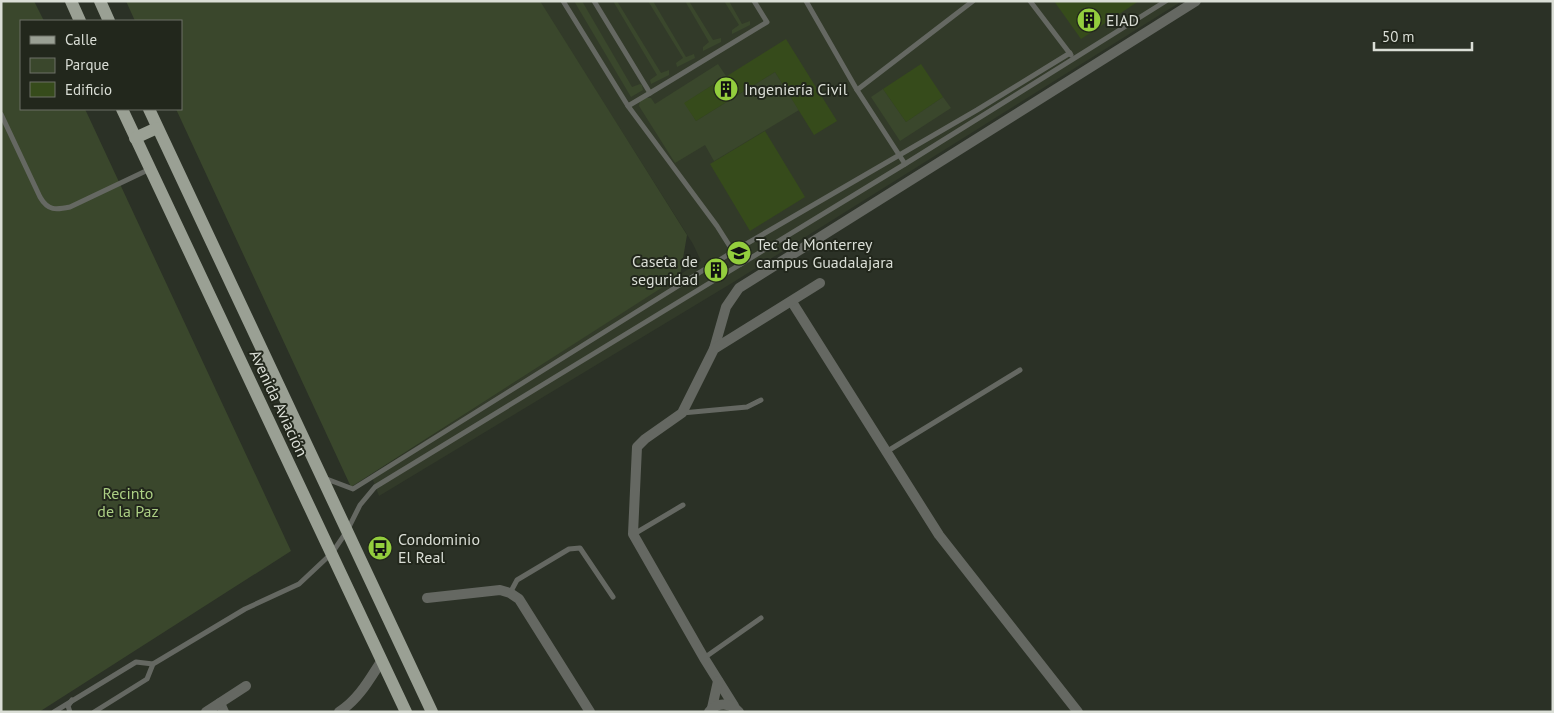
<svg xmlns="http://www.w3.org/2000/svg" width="1554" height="713" font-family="'PT Sans',sans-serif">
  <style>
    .built { fill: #323a29 }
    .green { fill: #3a472c }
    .building { fill: #364b1b }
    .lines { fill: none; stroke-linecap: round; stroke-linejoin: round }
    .service { stroke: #656862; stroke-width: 5 }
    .minor { stroke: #656862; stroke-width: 10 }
    .primary { stroke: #9aa094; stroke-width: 12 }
    .labels { text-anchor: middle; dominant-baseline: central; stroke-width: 4; stroke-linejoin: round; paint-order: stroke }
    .poi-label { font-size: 16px; fill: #daded6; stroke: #22271c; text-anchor: start }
    .street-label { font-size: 16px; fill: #daded6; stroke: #22271c }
    .park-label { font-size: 16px; fill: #accf84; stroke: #22271c }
  </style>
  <rect width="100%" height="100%" fill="#2b3126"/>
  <path class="built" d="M 539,1 L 1182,1 L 732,283 L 379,496 L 371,475 L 701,261 L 693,244 Z"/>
  <g class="green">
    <path d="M 1,1 L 34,1 L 44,21 L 21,21 L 21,109 L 85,109 L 291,551 L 39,712 L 1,712 Z"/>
    <path d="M 126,1 L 540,1 L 687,235 L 680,276 L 351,487 L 176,109 L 181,109 L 181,21 L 135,21 Z"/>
    <path d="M 574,1 L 582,1 L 632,87 L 640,84 L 642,85 L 643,90 L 631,97 Z"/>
    <path d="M 613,1 L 617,1 L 661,73 L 669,70 L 669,75 L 651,84 L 650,80 L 657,75 Z"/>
    <path d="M 648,1 L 653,1 L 686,57 L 694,54 L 695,58 L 677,67 L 676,63 L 683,58 Z"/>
    <path d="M 685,1 L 689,1 L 713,40 L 721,38 L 721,42 L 703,51 L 703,47 L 709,42 Z"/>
    <path d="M 724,1 L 729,1 L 742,24 L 750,21 L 750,25 L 732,34 L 732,30 L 739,25 Z"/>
    <path d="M 718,64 L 726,76 L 685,103 L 696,121 L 775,72 L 799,110 L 714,161 L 705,145 L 675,163 L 639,106 L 640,101 L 646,98 L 651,98 L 655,104 Z"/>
    <path d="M 883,89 L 906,122 L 943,97 L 951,108 L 900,141 L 871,97 Z"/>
  </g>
  <g class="building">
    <path d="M 1054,1 L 1139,1 L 1081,39 Z"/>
    <path d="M 786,39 L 837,121 L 814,135 L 775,72 L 696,121 L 684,103 Z"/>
    <path d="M 921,64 L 943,97 L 906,122 L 883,89 Z"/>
    <path d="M 765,131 L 805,197 L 750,231 L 710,164 Z"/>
  </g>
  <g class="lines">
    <g class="service">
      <path d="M 563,1 L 628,106 L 717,226 L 741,264"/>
      <path d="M 594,1 L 650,93 L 767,22 L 754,1"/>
      <path d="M 806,1 L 857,90"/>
      <path d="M 1030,1 L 1071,55"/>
      <path d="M 628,106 L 650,93"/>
      <path d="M 1,114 L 40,197 C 48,211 56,210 70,207 L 150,169"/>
      <path d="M 905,164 L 857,90 L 973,1"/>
      <path d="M 682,413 L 747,407 L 761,400"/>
      <path d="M 886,452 L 1020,370"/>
      <path d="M 324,478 L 353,489 L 734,251 L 977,110 L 1070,53"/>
      <path d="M 634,534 L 683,505"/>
      <path d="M 510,593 L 517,580 L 569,549 L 580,548 L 613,597"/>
      <path d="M 704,658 L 761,618"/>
      <path d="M 54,712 L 136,662 L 153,664"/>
      <path d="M 70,712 L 68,706 L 72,700"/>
      <path d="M 94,712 L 147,679 L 153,664 L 245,609 L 299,584 L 332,553 L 347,531 L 360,505 L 375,487 L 905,164 L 1166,1"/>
    </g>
    <g class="minor">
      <path d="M 792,302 L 939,535 L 1078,712"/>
      <path d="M 714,349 L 726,307 L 739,288 L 1196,1"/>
      <path d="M 427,598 L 500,590 L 510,593 L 519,599 L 590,712"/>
      <path d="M 220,703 L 224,712"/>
      <path d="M 734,706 L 704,658 L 633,534 L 637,447 L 645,439 L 682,413 L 714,349 L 820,283"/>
      <path d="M 712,708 L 718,681"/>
      <path d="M 206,712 L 246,686"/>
      <path d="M 339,712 C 359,699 369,680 382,660"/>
      <path d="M 709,712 C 717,701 731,703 739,712"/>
    </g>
    <g class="primary">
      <path d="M 71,1 L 80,21"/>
      <path d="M 100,1 L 109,21"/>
      <path d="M 122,109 L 406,712"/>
      <path d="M 149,109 L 432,712"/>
      <path d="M 135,138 L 157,128"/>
    </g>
  </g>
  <defs>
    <symbol id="building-disc" viewBox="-11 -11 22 22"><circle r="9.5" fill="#93cd3d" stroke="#22271c"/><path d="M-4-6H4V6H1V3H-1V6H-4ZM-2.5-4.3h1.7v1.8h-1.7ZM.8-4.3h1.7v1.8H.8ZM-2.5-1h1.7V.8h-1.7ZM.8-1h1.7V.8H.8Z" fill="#111"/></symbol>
    <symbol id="university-disc" viewBox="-11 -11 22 22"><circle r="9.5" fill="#93cd3d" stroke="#22271c"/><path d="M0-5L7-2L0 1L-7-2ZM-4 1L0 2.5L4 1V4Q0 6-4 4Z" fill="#111"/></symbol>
    <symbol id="bus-disc" viewBox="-11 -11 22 22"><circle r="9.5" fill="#93cd3d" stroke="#22271c"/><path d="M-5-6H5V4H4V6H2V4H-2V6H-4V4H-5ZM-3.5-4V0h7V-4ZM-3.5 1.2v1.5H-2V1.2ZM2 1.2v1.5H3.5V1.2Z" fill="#111"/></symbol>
  </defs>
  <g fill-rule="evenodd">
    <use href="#building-disc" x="1075" y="6" width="28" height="28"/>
    <use href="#building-disc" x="712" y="75" width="28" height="28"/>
    <use href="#university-disc" x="725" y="239" width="28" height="28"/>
    <use href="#building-disc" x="702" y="256" width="28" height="28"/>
    <use href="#bus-disc" x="366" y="534" width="28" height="28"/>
  </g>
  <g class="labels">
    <g class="poi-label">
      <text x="1106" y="20">EIAD</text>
      <text x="744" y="89">Ingeniería Civil</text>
      <text x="756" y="244">Tec de Monterrey<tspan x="756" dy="18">campus Guadalajara</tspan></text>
      <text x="698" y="261" text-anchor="end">Caseta de<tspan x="698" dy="18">seguridad</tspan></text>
      <text x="398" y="539">Condominio<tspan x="398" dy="18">El Real</tspan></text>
    </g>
    <g class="street-label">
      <text transform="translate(279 403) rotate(65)">Avenida Aviación</text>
    </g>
    <g class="park-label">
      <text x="128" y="493">Recinto<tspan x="128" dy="18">de la Paz</tspan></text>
    </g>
  </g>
  <rect width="1554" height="713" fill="none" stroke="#daded6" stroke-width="5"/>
  <rect x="20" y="20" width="162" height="90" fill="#22271c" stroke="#6c7066"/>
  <rect x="30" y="36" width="25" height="8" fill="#9aa094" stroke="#6c7066"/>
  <text x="65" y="45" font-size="15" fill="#daded6">Calle</text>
  <rect x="30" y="58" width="25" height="15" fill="#3a472c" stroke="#6c7066"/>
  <text x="65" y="70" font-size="15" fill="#daded6">Parque</text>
  <rect x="30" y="82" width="25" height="15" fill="#364b1b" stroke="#6c7066"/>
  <text x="65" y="95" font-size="15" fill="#daded6">Edificio</text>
  <path d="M1374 42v8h98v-8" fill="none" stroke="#daded6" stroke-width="2.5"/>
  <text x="1382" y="42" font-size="15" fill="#daded6" stroke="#22271c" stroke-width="4" paint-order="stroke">50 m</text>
</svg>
